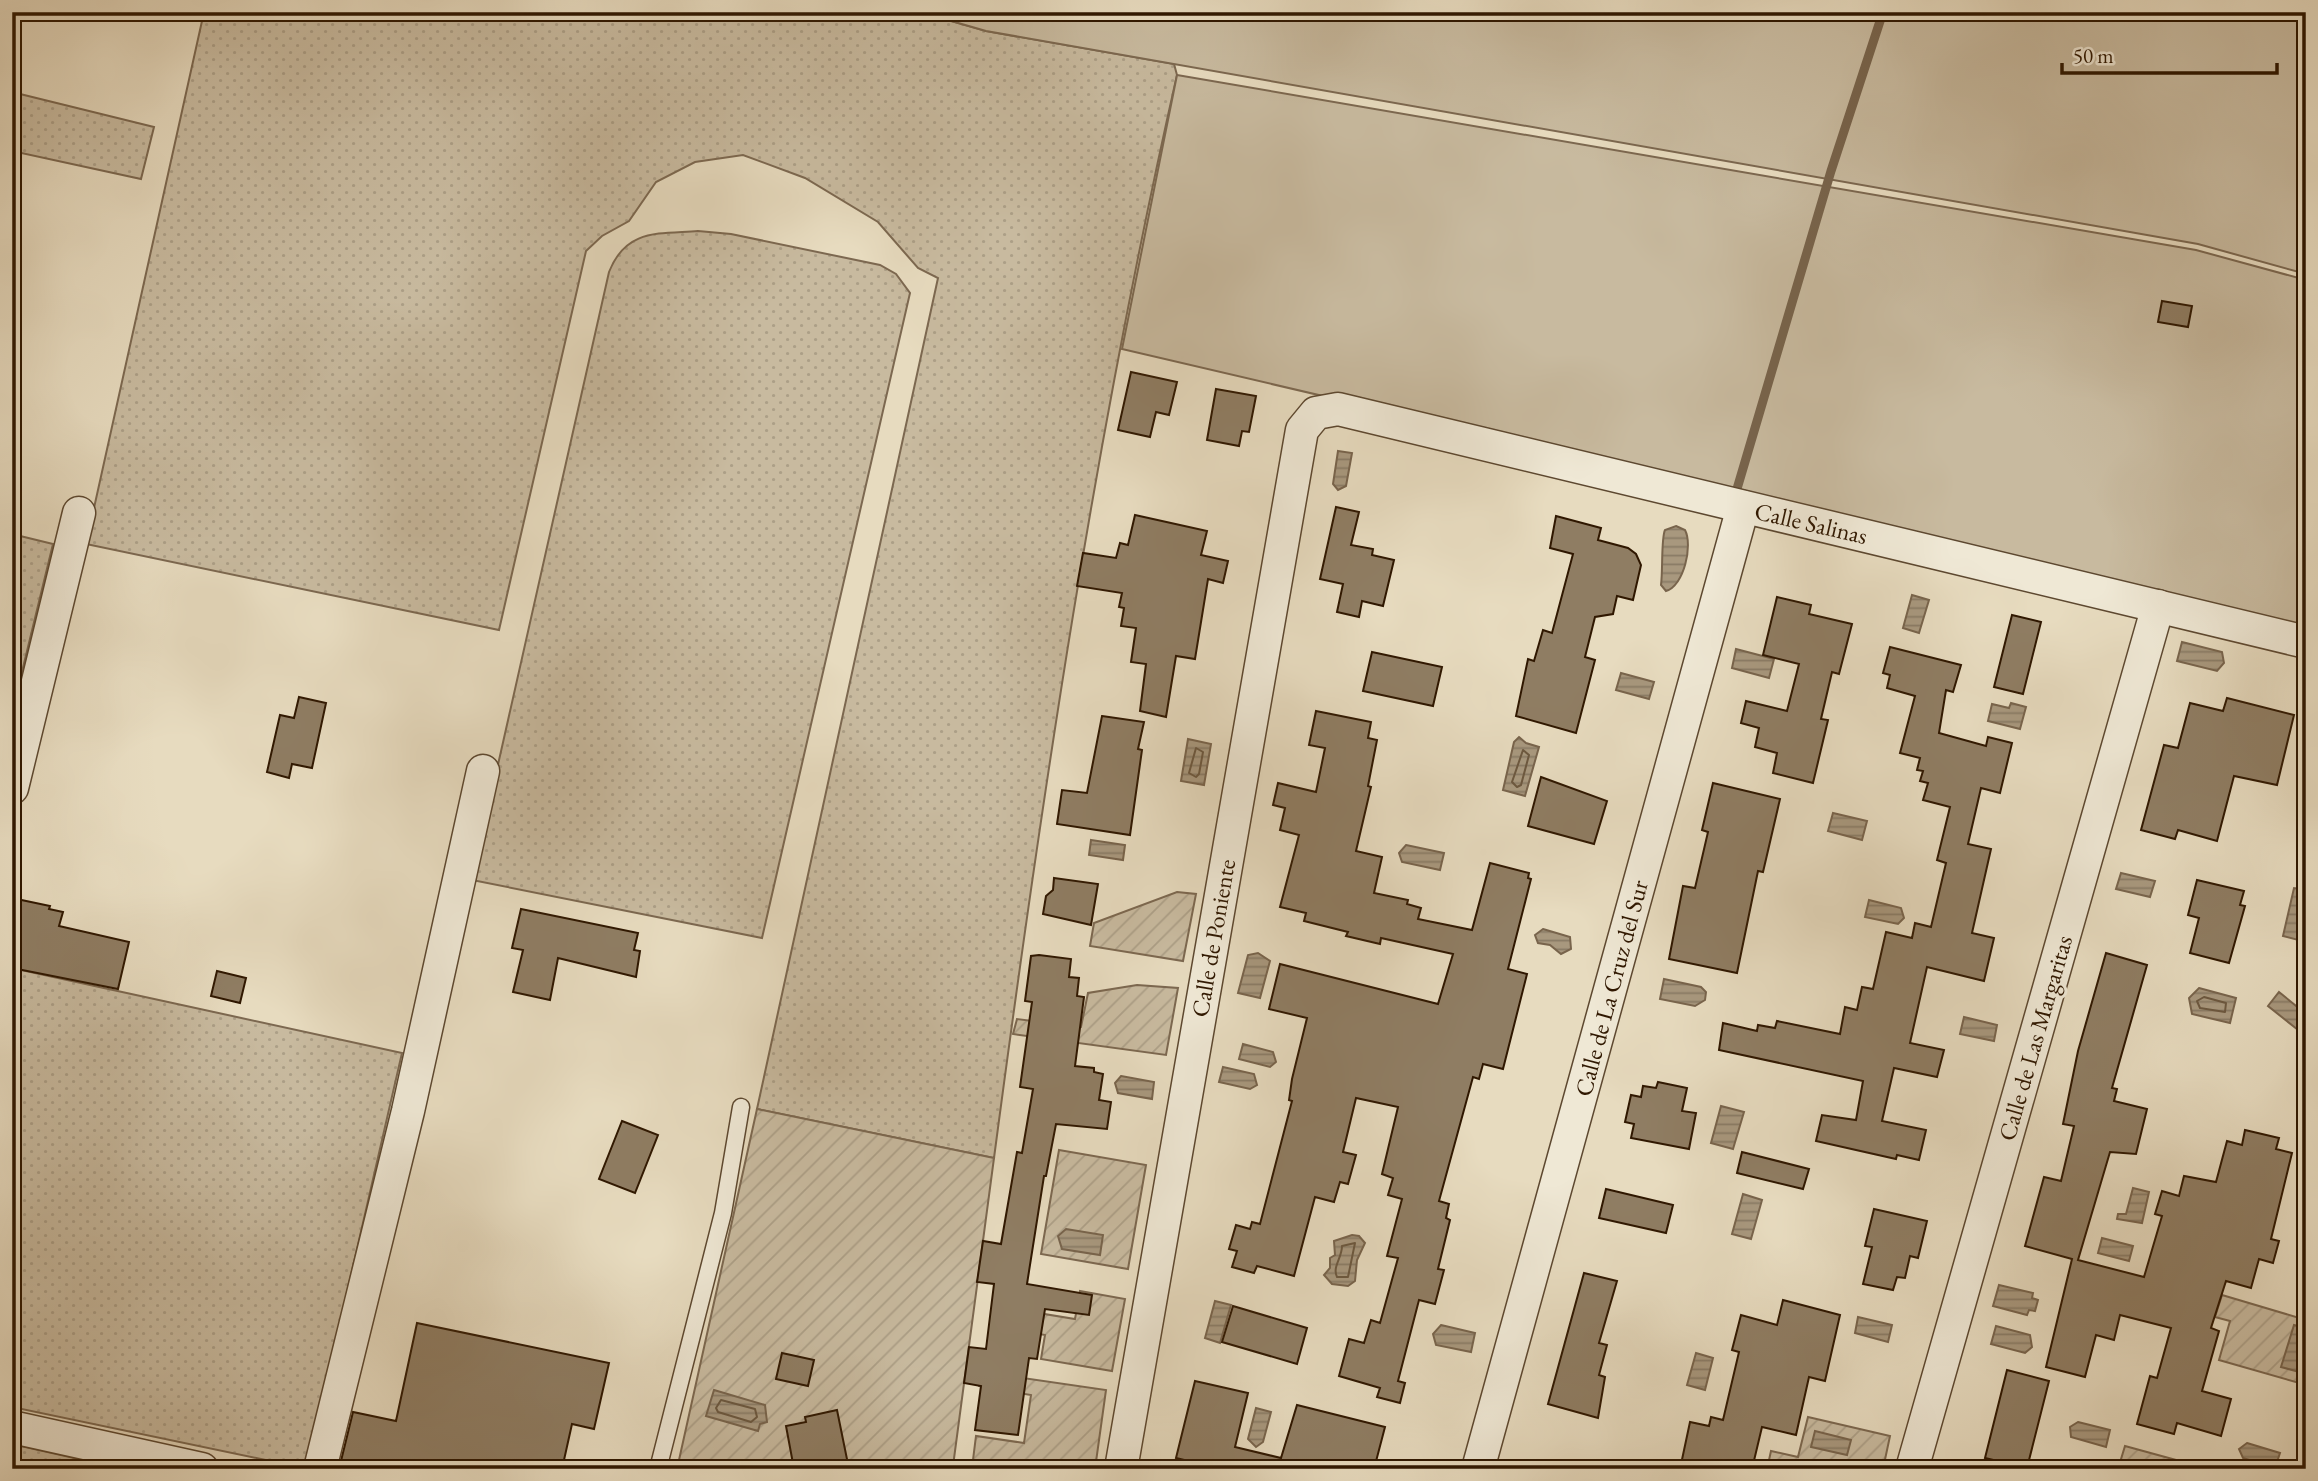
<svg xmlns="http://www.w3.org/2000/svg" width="2318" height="1481" font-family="'EB Garamond',serif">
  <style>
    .grass { fill: url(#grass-dots); stroke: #7c6850; stroke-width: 2 }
    .park { fill: #c8ba9f; stroke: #7c6850; stroke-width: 2 }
    .garden { fill: url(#garden-furrows); stroke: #7c6850; stroke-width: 2 }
    .water { fill: url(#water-rules); stroke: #78644c; stroke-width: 2 }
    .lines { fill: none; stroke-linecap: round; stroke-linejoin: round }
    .shore { stroke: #6c583f; stroke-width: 2 }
    .stream { stroke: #78644c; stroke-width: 9 }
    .building { fill: #8f7d63; stroke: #2f1700; stroke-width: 2 }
    .service-casing { stroke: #5d4830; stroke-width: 19 }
    .minor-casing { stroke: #5d4830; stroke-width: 35 }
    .service { stroke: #efe8d5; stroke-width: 16 }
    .minor { stroke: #efe8d5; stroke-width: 32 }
    .labels { text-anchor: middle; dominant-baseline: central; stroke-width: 6; stroke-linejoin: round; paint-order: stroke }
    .street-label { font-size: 24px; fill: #2f1700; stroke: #efe8d5 }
  </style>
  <defs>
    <pattern id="grass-dots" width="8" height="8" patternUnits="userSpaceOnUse" patternTransform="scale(1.75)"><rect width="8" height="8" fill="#c8ba9f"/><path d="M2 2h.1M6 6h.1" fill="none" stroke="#ac9f87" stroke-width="1.8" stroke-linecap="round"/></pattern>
    <pattern id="garden-furrows" width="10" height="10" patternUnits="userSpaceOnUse" patternTransform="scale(1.75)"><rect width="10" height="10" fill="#c8ba9f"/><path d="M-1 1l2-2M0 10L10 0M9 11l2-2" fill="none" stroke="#ac9f87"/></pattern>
    <pattern id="water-rules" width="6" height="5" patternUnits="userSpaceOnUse" patternTransform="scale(1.75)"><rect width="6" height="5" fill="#a8987e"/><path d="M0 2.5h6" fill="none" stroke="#897b65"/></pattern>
  </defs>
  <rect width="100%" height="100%" fill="#e7dbbf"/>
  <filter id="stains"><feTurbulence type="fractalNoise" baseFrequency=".00286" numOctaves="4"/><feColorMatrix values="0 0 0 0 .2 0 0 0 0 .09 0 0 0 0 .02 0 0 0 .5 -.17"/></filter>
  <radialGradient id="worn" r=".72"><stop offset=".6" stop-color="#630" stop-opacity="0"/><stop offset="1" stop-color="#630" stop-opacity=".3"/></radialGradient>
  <g class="grass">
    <path d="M 204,12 L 920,12 L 986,31 L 1174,64 L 1177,75 C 1096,433 1042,795 994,1158 L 757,1109 L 938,278 L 918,268 L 878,222 L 805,178 L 743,155 L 695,162 L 656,182 L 629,221 L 602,236 L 586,251 L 499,630 L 86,544 Z"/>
    <path d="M 12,92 L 154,127 L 141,179 L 12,151 Z"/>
    <path d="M 698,231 L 731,234 L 880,265 L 896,274 L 910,293 L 762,938 L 472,880 L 609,272 C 626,229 657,234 698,231 Z"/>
    <path d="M 12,534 L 53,544 L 12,713 Z"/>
    <path d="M 12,968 L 402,1053 L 309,1458 L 299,1467 L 12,1407 Z"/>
    <path d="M 12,1444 L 123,1469 L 12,1469 Z"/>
  </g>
  <g class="park">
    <path d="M 920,12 L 2306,12 L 2306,274 L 2198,244 L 986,31 Z"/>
    <path d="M 1177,75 L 2196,250 L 2306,280 L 2306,626 L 1122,349 Z"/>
  </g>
  <g class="garden">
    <path d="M 1177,892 L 1196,894 L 1183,961 L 1090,946 L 1094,923 Z"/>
    <path d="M 1137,985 L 1178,988 L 1166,1055 L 1013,1034 L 1017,1019 L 1081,1027 L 1088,993 Z"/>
    <path d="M 757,1109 L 994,1158 L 953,1466 L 967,1469 L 677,1469 Z"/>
    <path d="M 1059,1150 L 1146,1165 L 1128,1269 L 1041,1254 Z"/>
    <path d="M 1080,1291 L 1125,1299 L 1112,1371 L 1041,1359 L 1045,1335 L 1029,1332 L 1032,1312 L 1075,1319 Z"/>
    <path d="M 2222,1295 L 2306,1320 L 2306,1385 L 2219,1360 L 2230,1321 L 2215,1317 Z"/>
    <path d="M 982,1372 L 1106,1390 L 1095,1469 L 972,1468 L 976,1436 L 1024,1443 L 1031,1395 L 979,1386 Z"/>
    <path d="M 1808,1417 L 1890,1436 L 1883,1469 L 1767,1469 L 1771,1451 L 1798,1457 Z"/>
    <path d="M 2125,1446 L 2209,1469 L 2118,1469 Z"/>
  </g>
  <g class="water">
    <path d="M 1338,451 L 1352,453 L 1346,486 L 1338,490 L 1333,484 Z"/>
    <path d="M 1676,526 L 1685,530 C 1693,545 1684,586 1666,591 L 1661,585 C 1663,571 1661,538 1665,530 Z"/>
    <path d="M 1912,595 L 1929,600 L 1919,633 L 1903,628 Z"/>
    <path d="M 2182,642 L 2222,652 L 2224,663 L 2217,671 L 2177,661 Z"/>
    <path d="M 1736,649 L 1774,659 L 1769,678 L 1732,668 Z"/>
    <path d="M 1621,673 L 1654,682 L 1649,699 L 1616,690 Z"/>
    <path d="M 2011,703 L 2026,707 L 2020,729 L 1988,721 L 1992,704 L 2009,708 Z"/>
    <path d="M 1519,737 L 1526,743 L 1539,747 L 1525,796 L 1503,790 L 1514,742 Z"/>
    <path d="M 1188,739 L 1211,744 L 1204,785 L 1181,781 Z"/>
    <path d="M 1833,813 L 1867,821 L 1862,840 L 1828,831 Z"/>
    <path d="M 1091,840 L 1125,845 L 1123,860 L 1089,855 Z"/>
    <path d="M 1406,845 L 1444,853 L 1440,870 L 1402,862 L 1399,853 Z"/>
    <path d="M 2121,873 L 2155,881 L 2150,897 L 2116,889 Z"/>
    <path d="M 2306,886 L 2306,942 L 2283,936 L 2294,888 L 2301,889 Z"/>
    <path d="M 1869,900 L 1901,908 L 1904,918 L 1898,924 L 1865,917 Z"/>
    <path d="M 1543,929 L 1570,937 L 1571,949 L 1561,954 L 1550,945 L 1538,943 L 1535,935 Z"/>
    <path d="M 1258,953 L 1270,961 L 1260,998 L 1238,993 L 1248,955 Z"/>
    <path d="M 1664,979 L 1701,987 L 1706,992 L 1705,1000 L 1695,1006 L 1660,999 Z"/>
    <path d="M 2199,988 L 2236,998 L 2230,1023 L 2192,1014 L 2189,998 Z"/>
    <path d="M 2279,992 L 2306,1014 L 2306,1021 L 2298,1030 L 2268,1006 Z"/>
    <path d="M 1964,1017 L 1997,1025 L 1994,1041 L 1960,1034 Z"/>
    <path d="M 1243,1044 L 1273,1052 L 1276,1062 L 1270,1067 L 1239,1059 Z"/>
    <path d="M 1223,1067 L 1254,1074 L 1257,1085 L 1250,1089 L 1219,1082 Z"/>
    <path d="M 1121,1076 L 1154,1082 L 1152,1099 L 1118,1093 L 1115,1083 Z"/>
    <path d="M 1721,1106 L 1744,1112 L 1733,1149 L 1711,1143 Z"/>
    <path d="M 2133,1188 L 2149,1192 L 2142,1223 L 2117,1219 L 2118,1214 L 2126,1214 Z"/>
    <path d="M 1743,1194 L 1762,1200 L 1751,1239 L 1732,1234 Z"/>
    <path d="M 1066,1229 L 1103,1235 L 1100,1255 L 1062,1249 L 1058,1236 Z"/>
    <path d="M 1352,1235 L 1359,1236 L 1365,1243 L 1357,1260 L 1355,1281 L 1348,1286 L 1332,1284 L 1324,1275 L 1330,1268 L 1330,1258 L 1335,1255 L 1334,1241 Z"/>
    <path d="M 2102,1238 L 2133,1246 L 2129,1261 L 2098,1253 Z"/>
    <path d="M 1999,1285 L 2033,1293 L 2032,1298 L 2038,1300 L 2035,1311 L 2029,1310 L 2027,1315 L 1993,1306 Z"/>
    <path d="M 1215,1301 L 1231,1305 L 1220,1343 L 1205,1338 Z"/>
    <path d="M 1858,1317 L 1892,1325 L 1888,1342 L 1855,1333 Z"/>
    <path d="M 1441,1325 L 1475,1333 L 1471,1352 L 1436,1345 L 1433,1334 Z"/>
    <path d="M 2294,1325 L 2306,1328 L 2303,1373 L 2281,1367 Z"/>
    <path d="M 1996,1326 L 2030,1335 L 2032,1347 L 2025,1353 L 1991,1344 Z"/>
    <path d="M 1696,1353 L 1713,1358 L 1705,1390 L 1687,1385 Z"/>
    <path d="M 714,1390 L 765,1405 L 767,1422 L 760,1424 L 758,1431 L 706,1416 Z"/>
    <path d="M 1256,1408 L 1271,1412 L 1263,1442 L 1256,1447 L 1248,1439 Z"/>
    <path d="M 2078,1422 L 2110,1430 L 2106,1447 L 2071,1437 L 2070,1427 Z"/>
    <path d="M 1815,1431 L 1851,1440 L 1847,1455 L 1811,1447 Z"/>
    <path d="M 2247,1443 L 2280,1453 L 2275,1468 L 2243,1458 L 2239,1449 Z"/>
  </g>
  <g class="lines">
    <g class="shore">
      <path d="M 1196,748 L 1203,752 L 1199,774 L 1196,777 L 1189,773 Z"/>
      <path d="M 1523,750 L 1529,755 L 1521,785 L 1517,787 L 1512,782 Z"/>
      <path d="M 2204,997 L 2226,1003 L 2225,1012 L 2200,1008 L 2197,1001 Z"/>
      <path d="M 1355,1243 L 1348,1277 L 1337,1277 C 1332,1267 1342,1258 1342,1246 Z"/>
      <path d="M 721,1400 L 755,1409 L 757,1417 L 751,1422 L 718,1412 L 716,1408 Z"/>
    </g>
    <path class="stream" d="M 1734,499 L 1831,171 L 1883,12"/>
  </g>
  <g class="building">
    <path d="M 2162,301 L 2192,306 L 2188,327 L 2158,322 Z"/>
    <path d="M 1131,372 L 1177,382 L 1169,415 L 1156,412 L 1150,437 L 1118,430 Z"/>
    <path d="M 1216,389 L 1256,396 L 1249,432 L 1242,431 L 1239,446 L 1207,440 Z"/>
    <path d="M 1336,507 L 1359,512 L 1351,545 L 1373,549 L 1372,555 L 1394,560 L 1383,606 L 1362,601 L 1359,617 L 1337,612 L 1343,584 L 1320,579 Z"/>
    <path d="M 1135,515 L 1207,531 L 1201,555 L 1228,561 L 1223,583 L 1208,579 L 1195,659 L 1176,656 L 1166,717 L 1140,711 L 1146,664 L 1131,662 L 1136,628 L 1121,626 L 1124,608 L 1119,607 L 1122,593 L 1077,586 L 1083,553 L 1116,558 L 1120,543 L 1128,545 Z"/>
    <path d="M 1556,516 L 1601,528 L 1598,540 L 1628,548 L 1636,554 L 1641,565 L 1633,600 L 1617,596 L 1613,614 L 1595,617 L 1585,657 L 1595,660 L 1576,733 L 1516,716 L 1528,659 L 1534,661 L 1543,630 L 1552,633 L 1573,554 L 1550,548 Z"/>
    <path d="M 1777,597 L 1811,605 L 1809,614 L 1852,624 L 1839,674 L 1832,672 L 1821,719 L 1828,720 L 1813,783 L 1773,773 L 1777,753 L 1755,747 L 1759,728 L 1741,723 L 1746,701 L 1787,711 L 1799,664 L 1763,655 Z"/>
    <path d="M 2012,615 L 2041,622 L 2023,694 L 1994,687 Z"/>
    <path d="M 1890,647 L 1961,665 L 1953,692 L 1946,690 L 1939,733 L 1986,746 L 1988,737 L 2012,743 L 2000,793 L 1981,788 L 1968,844 L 1991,849 L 1972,933 L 1994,938 L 1984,981 L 1927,967 L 1910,1043 L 1944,1050 L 1937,1077 L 1894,1068 L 1882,1121 L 1926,1130 L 1919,1160 L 1897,1155 L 1896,1159 L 1816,1141 L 1822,1115 L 1856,1120 L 1863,1081 L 1719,1050 L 1723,1023 L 1757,1031 L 1758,1025 L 1775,1028 L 1777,1021 L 1840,1034 L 1845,1007 L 1857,1010 L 1862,987 L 1873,989 L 1886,932 L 1912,938 L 1915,923 L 1931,927 L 1946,863 L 1937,860 L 1950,807 L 1923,800 L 1928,783 L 1920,781 L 1923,771 L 1917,770 L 1920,758 L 1900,753 L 1915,696 L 1887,688 L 1890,675 L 1883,673 Z"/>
    <path d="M 1372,652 L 1442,667 L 1433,706 L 1363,691 Z"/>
    <path d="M 299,697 L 326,703 L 312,768 L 292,764 L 289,778 L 267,772 L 280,715 L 294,718 Z"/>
    <path d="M 2227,698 L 2294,715 L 2277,785 L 2234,776 L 2217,841 L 2178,830 L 2175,839 L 2141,830 L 2164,745 L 2178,748 L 2190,703 L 2223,711 Z"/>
    <path d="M 1316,711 L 1371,722 L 1368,738 L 1377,740 L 1368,786 L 1371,787 L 1356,851 L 1382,857 L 1374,893 L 1408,900 L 1407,904 L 1421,908 L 1418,919 L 1472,930 L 1490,863 L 1529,873 L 1528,878 L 1531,879 L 1508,969 L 1527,974 L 1503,1069 L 1483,1064 L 1479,1079 L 1473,1077 L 1439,1201 L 1449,1204 L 1446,1218 L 1450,1220 L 1438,1269 L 1444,1270 L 1435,1304 L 1419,1300 L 1398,1381 L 1405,1383 L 1400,1403 L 1377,1397 L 1380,1388 L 1339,1376 L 1349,1339 L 1364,1343 L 1371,1320 L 1380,1323 L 1398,1258 L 1387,1256 L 1402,1199 L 1388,1195 L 1393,1178 L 1382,1174 L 1398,1107 L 1356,1098 L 1343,1152 L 1356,1155 L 1348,1184 L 1340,1182 L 1334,1202 L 1315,1197 L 1294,1276 L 1257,1266 L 1254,1273 L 1232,1267 L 1237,1251 L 1229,1249 L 1236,1225 L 1250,1229 L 1252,1222 L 1260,1224 L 1292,1101 L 1289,1100 L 1292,1079 L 1307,1018 L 1269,1009 L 1280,964 L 1438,1004 L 1453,954 L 1381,938 L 1380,944 L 1346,936 L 1348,932 L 1304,921 L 1306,913 L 1280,907 L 1299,835 L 1280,830 L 1285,808 L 1273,805 L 1278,783 L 1316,792 L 1325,748 L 1309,745 Z"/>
    <path d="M 1102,716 L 1144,722 L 1138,749 L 1142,750 L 1130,835 L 1057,824 L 1062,790 L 1087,793 Z"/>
    <path d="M 1541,777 L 1607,801 L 1594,844 L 1528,826 Z"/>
    <path d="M 1713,783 L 1780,799 L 1763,872 L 1758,871 L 1737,973 L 1669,959 L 1683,886 L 1695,888 L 1708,832 L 1702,830 Z"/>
    <path d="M 1054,878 L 1098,884 L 1091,925 L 1043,914 L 1046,896 L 1053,890 Z"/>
    <path d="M 2197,880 L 2244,891 L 2240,905 L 2245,906 L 2229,963 L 2190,953 L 2199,918 L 2188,915 Z"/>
    <path d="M 12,898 L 50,906 L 49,909 L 63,912 L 59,926 L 129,942 L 118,989 L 12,968 Z"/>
    <path d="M 521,909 L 638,933 L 634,950 L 640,951 L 636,977 L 558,958 L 550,1000 L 513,992 L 523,950 L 512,948 Z"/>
    <path d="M 2106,953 L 2147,965 L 2112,1088 L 2117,1089 L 2114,1101 L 2147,1109 L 2136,1154 L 2110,1152 L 2078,1260 L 2144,1277 L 2162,1216 L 2155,1214 L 2162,1191 L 2179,1196 L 2184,1176 L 2216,1182 L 2227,1141 L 2242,1145 L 2245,1130 L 2279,1138 L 2276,1149 L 2292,1153 L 2271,1239 L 2279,1241 L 2273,1263 L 2259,1259 L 2251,1288 L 2226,1281 L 2211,1328 L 2219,1331 L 2202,1391 L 2231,1399 L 2221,1436 L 2177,1423 L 2174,1434 L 2137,1424 L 2150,1376 L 2157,1378 L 2171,1328 L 2120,1315 L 2114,1340 L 2096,1335 L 2085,1377 L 2046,1367 L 2072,1259 L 2025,1246 L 2044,1177 L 2061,1181 L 2074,1126 L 2063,1124 L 2078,1051 Z"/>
    <path d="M 1039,955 L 1071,959 L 1069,977 L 1079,978 L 1077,996 L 1084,997 L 1075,1066 L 1094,1068 L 1094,1072 L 1103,1074 L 1099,1100 L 1111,1102 L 1107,1129 L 1056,1124 L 1046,1176 L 1044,1176 L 1027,1284 L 1092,1295 L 1089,1315 L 1045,1309 L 1037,1359 L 1029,1358 L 1018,1435 L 975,1430 L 981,1386 L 964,1383 L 969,1347 L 986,1349 L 994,1284 L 977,1282 L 983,1241 L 1001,1244 L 1017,1152 L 1022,1153 L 1033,1089 L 1020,1087 L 1032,1002 L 1025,1001 L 1031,956 Z"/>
    <path d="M 217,971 L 246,978 L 240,1003 L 211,996 Z"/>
    <path d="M 1658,1082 L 1687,1088 L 1682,1111 L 1696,1113 L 1689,1149 L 1631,1138 L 1634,1124 L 1625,1122 L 1631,1095 L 1641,1097 L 1643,1086 L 1656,1088 Z"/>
    <path d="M 622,1121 L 658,1135 L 635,1193 L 599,1179 Z"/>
    <path d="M 1742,1152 L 1809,1169 L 1803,1189 L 1737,1173 Z"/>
    <path d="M 1606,1189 L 1673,1205 L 1666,1233 L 1599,1218 Z"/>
    <path d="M 1874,1209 L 1927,1221 L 1918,1258 L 1910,1256 L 1905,1278 L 1897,1277 L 1893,1290 L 1863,1284 L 1872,1247 L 1865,1246 Z"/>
    <path d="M 1584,1273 L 1617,1281 L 1599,1343 L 1607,1345 L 1599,1375 L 1605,1377 L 1598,1418 L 1548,1404 Z"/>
    <path d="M 1783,1300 L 1840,1315 L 1825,1381 L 1809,1377 L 1796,1435 L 1762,1427 L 1752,1469 L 1680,1469 L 1690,1422 L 1709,1426 L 1711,1417 L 1723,1420 L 1739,1352 L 1732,1350 L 1741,1315 L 1777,1325 Z"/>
    <path d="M 1233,1306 L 1307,1328 L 1297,1364 L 1222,1342 Z"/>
    <path d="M 417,1323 L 609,1363 L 594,1429 L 572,1424 L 562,1469 L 339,1469 L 353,1412 L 396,1421 Z"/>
    <path d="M 782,1353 L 814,1360 L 808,1386 L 776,1379 Z"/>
    <path d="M 2007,1370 L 2049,1381 L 2027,1468 L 1985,1458 Z"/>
    <path d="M 1195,1381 L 1248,1393 L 1235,1447 L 1281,1458 L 1297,1405 L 1385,1427 L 1374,1469 L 1222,1469 L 1176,1458 Z"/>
    <path d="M 837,1410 L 849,1469 L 794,1469 L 786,1426 L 806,1422 L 805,1417 Z"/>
  </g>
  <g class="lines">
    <defs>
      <path id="service" d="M 658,1469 L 723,1213 L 741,1107"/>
      <g id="minor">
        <path d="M 12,788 L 79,513"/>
        <path d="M 12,1427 L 202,1469"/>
        <path d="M 320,1469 L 408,1111 L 483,771"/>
        <path d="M 1121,1469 L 1302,430 L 1316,413 L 1338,409 L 2306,642"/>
        <path d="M 1478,1469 L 1743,507"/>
        <path d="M 1912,1469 L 2158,606"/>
      </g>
    </defs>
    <use href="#service" class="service-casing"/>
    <use href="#minor" class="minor-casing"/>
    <use href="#service" class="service"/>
    <use href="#minor" class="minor"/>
  </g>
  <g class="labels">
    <g class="street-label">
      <text transform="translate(1811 523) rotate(13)">Calle Salinas</text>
      <text transform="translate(1213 938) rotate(-80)">Calle de Poniente</text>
      <text transform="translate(1611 988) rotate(-75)">Calle de La Cruz del Sur</text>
      <text transform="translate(2035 1038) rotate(-74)">Calle de Las Margaritas</text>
    </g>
  </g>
  <rect width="2318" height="1481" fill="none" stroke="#e7dbbf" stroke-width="42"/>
  <rect x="14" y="14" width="2290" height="1453" fill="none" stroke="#2f1700" stroke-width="3.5"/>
  <rect x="21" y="21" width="2276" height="1439" fill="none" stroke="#2f1700" stroke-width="2"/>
  <path d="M2062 63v10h215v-10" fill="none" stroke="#2f1700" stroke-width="3.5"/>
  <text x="2073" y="63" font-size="21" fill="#2f1700" stroke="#efe8d5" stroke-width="5" paint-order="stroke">50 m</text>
  <rect width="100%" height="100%" filter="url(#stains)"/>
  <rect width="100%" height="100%" fill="url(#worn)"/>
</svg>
